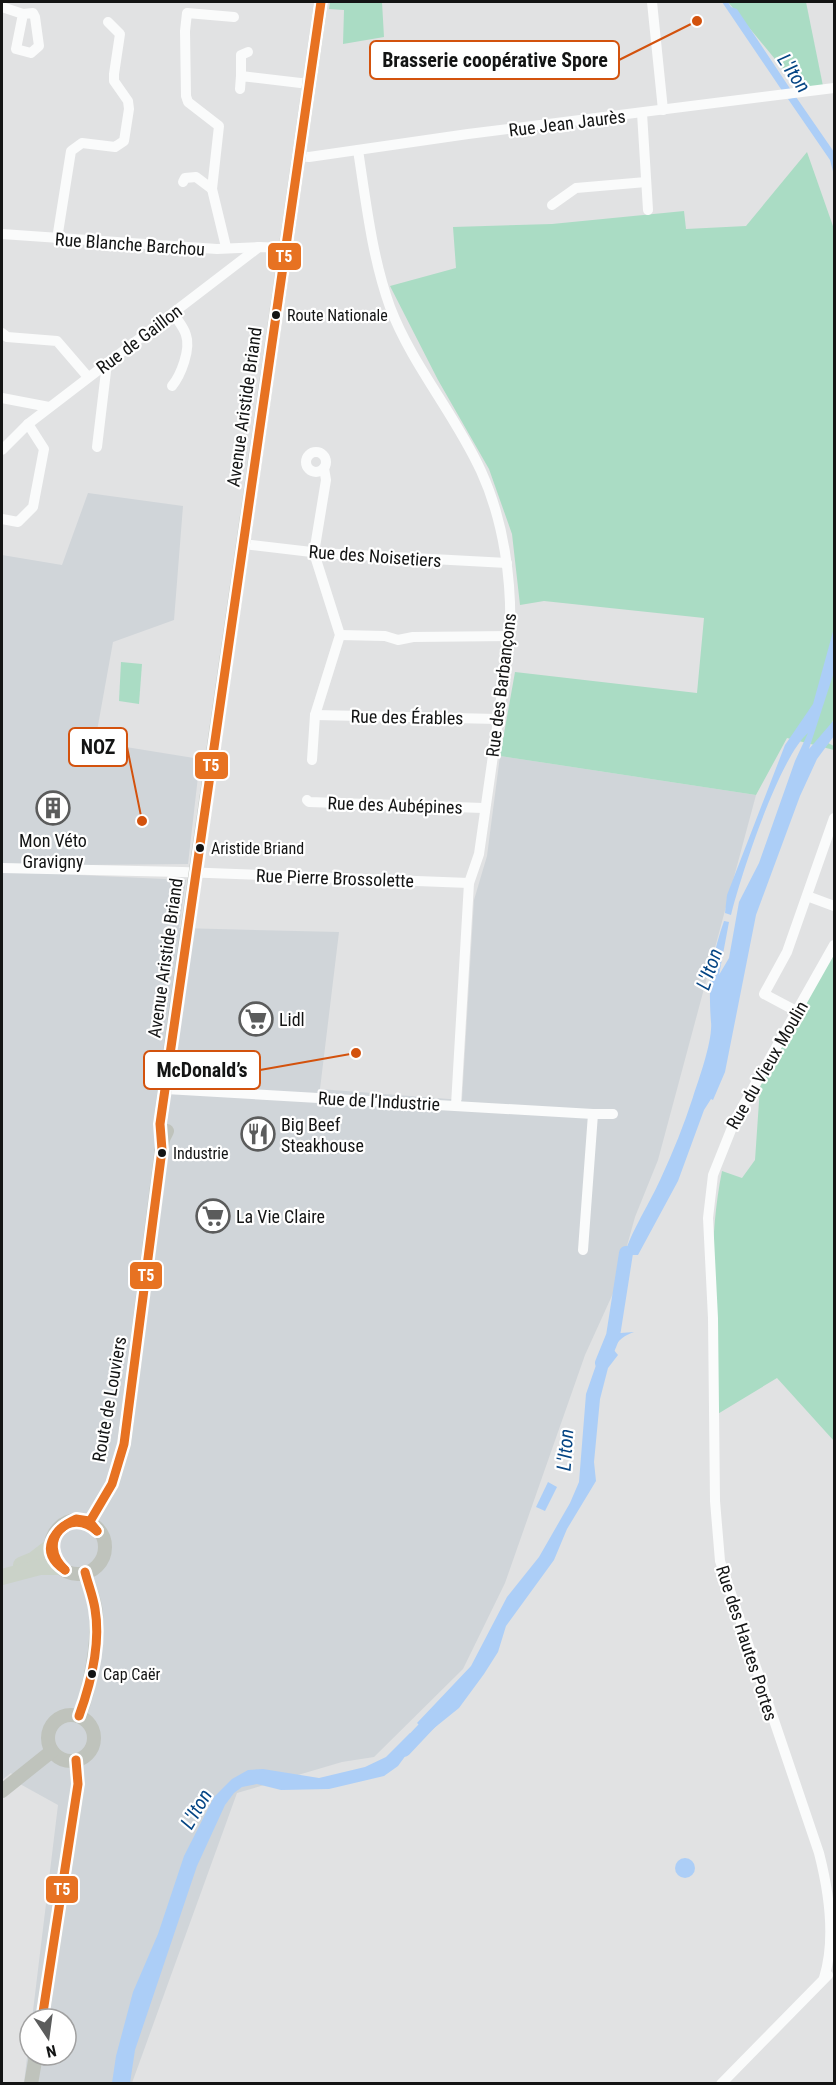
<svg xmlns="http://www.w3.org/2000/svg" width="836" height="2085" font-family="'Roboto Condensed',sans-serif">
  <style>
    .built { fill: #d0d5d9 }
    .green { fill: #aadcc4 }
    .water { fill: #accef7 }
    .lines { fill: none; stroke-linecap: round; stroke-linejoin: round }
    .river { stroke: #accef7; stroke-width: 14 }
    .minor { stroke: #fafbfb; stroke-width: 10 }
    .major { stroke: #bfc3bc; stroke-width: 14 }
    .highway { stroke: #cad2c8; stroke-width: 16 }
    .bus-1-casing { stroke: #fff; stroke-width: 14 }
    .bus-1 { stroke: #e77222; stroke-width: 9 }
    .bus-dot { fill: #131414; stroke: #fff; stroke-width: 2 }
    .labels { text-anchor: middle; dominant-baseline: central; stroke-width: 4.5; stroke-linejoin: round; paint-order: stroke }
    .bus-label { font-size: 16px; fill: #131414; stroke: #fff; text-anchor: start }
    .street-label { font-size: 18px; fill: #131414; stroke: #fff }
    .poi-label { font-size: 18px; fill: #131414; stroke: #fff; text-anchor: start }
    .water-label { font-size: 20px; font-style: italic; fill: #054584; stroke: #fff }
    .leader { fill: none; stroke: #d3520d; stroke-width: 2 }
    .callout-dot { fill: #d3520d; stroke: #fff; stroke-width: 2 }
    .callout { fill: #fff; stroke: #d3520d; stroke-width: 2 }
    .callout-label { font-size: 20px; text-anchor: middle; font-weight: bold; fill: #131414 }
    .line-badge { stroke: #fff; stroke-width: 2 }
    .badge-label { font-size: 16px; text-anchor: middle; font-weight: bold; fill: #fff }
  </style>
  <rect width="100%" height="100%" fill="#e1e2e3"/>
  <path class="built" d="M 88,493 L 183,506 L 174,620 L 113,642 L 95,742 L 200,759 L 188,864 L 79,865 L 78,875 L 186,880 L 179,928 L 339,932 L 320,1089 L 462,1100 L 474,900 L 487,856 L 500,756 L 756,795 L 658,1160 L 635,1217 L 615,1289 L 585,1355 L 505,1583 L 463,1669 L 374,1757 L 342,1762 L 237,1793 L 132,2083 L 24,2083 L 30,2032 L 30,2055 L 66,2055 L 66,2019 L 32,2019 L 58,1805 L 20,1784 L 11,1773 L 2,1780 L 2,555 L 62,565 Z"/>
  <g class="green">
    <path d="M 330,2 L 382,2 L 384,37 L 343,44 L 344,10 L 329,9 Z"/>
    <path d="M 728,2 L 806,2 L 823,86 L 798,87 Z"/>
    <path d="M 807,152 L 834,229 L 834,715 L 828,743 L 834,746 L 834,750 L 787,738 L 756,795 L 500,756 L 515,672 L 697,693 L 704,618 L 544,601 L 520,605 L 512,534 L 489,469 L 438,380 L 390,286 L 456,268 L 453,227 L 552,224 L 684,211 L 686,229 L 746,226 Z"/>
    <path d="M 121,662 L 142,664 L 139,704 L 119,701 Z"/>
    <path d="M 834,948 L 834,1441 L 777,1378 L 716,1415 C 714,1334 706,1251 722,1171 L 742,1178 L 755,1160 L 760,1087 Z"/>
  </g>
  <g class="water">
    <path d="M 722,2 L 728,2 L 731,7 L 737,9 L 793,93 L 785,95 Z"/>
    <path d="M 796,97 L 834,152 L 834,175 L 830,160 L 788,99 Z"/>
    <path d="M 834,628 L 834,672 L 809,749 L 834,720 L 834,736 L 817,759 L 800,796 L 756,915 L 725,1072 L 713,1100 L 711,1099 L 704,1110 L 678,1181 L 638,1255 L 630,1255 L 626,1270 L 620,1269 C 629,1233 646,1211 661,1178 C 673,1152 684,1125 693,1097 C 699,1079 713,1040 711,1022 C 708,982 711,959 724,921 L 729,922 L 719,975 L 729,958 L 739,902 L 759,863 L 795,761 L 808,733 C 779,758 741,875 731,915 L 725,913 L 727,895 L 785,745 L 813,704 Z"/>
    <path d="M 634,1332 C 625,1335 618,1340 613,1349 L 618,1355 L 608,1368 L 600,1399 L 594,1462 L 596,1481 L 567,1529 L 554,1560 L 506,1626 L 498,1652 L 484,1674 L 459,1708 L 428,1733 L 417,1723 L 471,1666 L 507,1597 L 539,1557 L 570,1503 L 579,1482 L 586,1394 L 603,1345 L 610,1345 L 607,1334 Z"/>
    <path d="M 548,1482 L 557,1487 L 545,1511 L 536,1507 Z"/>
    <path d="M 410,1733 L 417,1740 L 398,1766 L 384,1776 L 329,1789 L 281,1790 L 257,1784 L 242,1787 L 234,1793 L 225,1805 L 197,1866 L 135,2050 L 130,2083 L 112,2083 L 116,2056 L 133,1992 L 158,1934 L 184,1856 L 214,1797 L 232,1779 L 248,1770 L 263,1769 L 319,1778 L 365,1767 L 386,1757 Z"/>
    <circle cx="685" cy="1868" r="10"/>
  </g>
  <g class="lines">
    <g class="river">
      <path d="M 602,1363 L 613,1336 L 626,1253"/>
      <path d="M 404,1750 L 436,1716"/>
    </g>
    <g class="minor">
      <path d="M 652,2 L 663,110"/>
      <path d="M 2,7 L 23,14 L 33,13 L 35,17 L 39,46 L 31,53 L 16,49 L 23,14"/>
      <path d="M 241,76 L 241,55 L 248,52"/>
      <path d="M 240,89 L 241,76 L 309,84"/>
      <path d="M 642,113 L 648,210"/>
      <path d="M 358,150 C 366,202 372,257 390,307 C 412,365 455,414 481,471 C 504,521 512,581 510,636 L 479,854 L 469,883 L 456,1105"/>
      <path d="M 299,156 L 309,157 L 468,134 L 834,88"/>
      <path d="M 183,182 L 185,178 L 196,177 L 212,189"/>
      <path d="M 552,205 L 576,188 L 646,182"/>
      <path d="M 2,234 L 217,249 L 259,247"/>
      <path d="M 57,239 L 71,151 L 82,143 L 115,147 L 124,141 L 129,109 L 128,101 L 114,81 L 114,74 L 120,34 L 108,22"/>
      <path d="M 226,247 L 212,189 L 219,126 L 188,102 L 186,96 L 185,31 L 187,13 L 234,17"/>
      <path d="M 2,333 L 7,337 L 57,341 L 88,377"/>
      <path d="M 172,386 C 181,375 191,349 186,335 C 184,327 177,320 173,313"/>
      <path d="M 2,398 L 49,407"/>
      <path d="M 97,447 L 107,363"/>
      <path d="M 2,450 L 28,424 L 259,247 L 284,248"/>
      <circle cx="316" cy="462" r="10"/>
      <path d="M 2,519 L 18,522 L 33,507 L 44,449 L 28,424"/>
      <path d="M 243,544 L 320,553 L 507,563"/>
      <path d="M 340,635 L 385,636 L 398,640 L 413,637 L 510,636"/>
      <path d="M 315,715 L 498,719"/>
      <path d="M 312,760 L 315,715 L 340,635 L 314,553 L 326,480 L 324,468"/>
      <path d="M 307,800 L 309,802 L 483,808"/>
      <path d="M 2,868 L 182,872 L 469,883"/>
      <path d="M 807,896 L 834,906"/>
      <path d="M 798,1012 L 764,994 L 787,952 L 834,818"/>
      <path d="M 166,1089 L 593,1114 L 583,1250"/>
      <path d="M 593,1114 L 613,1114"/>
      <path d="M 824,1978 C 836,1939 829,1892 819,1853 L 720,1561 L 715,1501 L 713,1318 L 708,1218 L 713,1175 L 735,1120 L 834,945"/>
      <path d="M 721,2084 L 828,1975"/>
    </g>
    <g class="major">
      <path d="M 163,1139 L 160,1124 L 172,1037 L 321,2"/>
      <circle cx="78" cy="1547" r="27"/>
      <path d="M 89,1523 L 112,1484 L 124,1444 L 163,1139 L 167,1131"/>
      <circle cx="71" cy="1738" r="23"/>
      <path d="M 79,1716 C 90,1689 99,1642 96,1613 C 95,1600 88,1585 85,1572"/>
      <path d="M 2,1791 L 52,1751"/>
      <path d="M 42,2019 L 78,1784 L 76,1760"/>
      <path d="M 31,2084 L 36,2055"/>
    </g>
    <g class="highway">
      <path d="M 21,1565 L 33,1560 L 50,1547"/>
      <path d="M 2,1577 L 40,1567 L 60,1567"/>
    </g>
    <defs>
      <g id="bus-1">
        <path d="M 89,1523 L 112,1484 L 124,1444 L 162,1150 L 160,1124 L 321,2"/>
        <path d="M 65,1570 C 37,1552 54,1529 76,1519 L 89,1521 L 97,1531"/>
        <path d="M 65,1570 C 35,1542 69,1505 97,1531"/>
        <path d="M 79,1716 C 91,1683 101,1644 95,1609 C 93,1596 88,1584 85,1572"/>
        <path d="M 42,2019 L 78,1784 L 76,1760"/>
      </g>
    </defs>
    <use href="#bus-1" class="bus-1-casing"/>
    <use href="#bus-1" class="bus-1"/>
  </g>
  <defs>
    <symbol id="building-ring" viewBox="-11 -11 22 22"><circle r="9.5" fill="#fff" stroke="#5b5c5c" stroke-width="1.5"/><path d="M-4-6H4V6H1V3H-1V6H-4ZM-2.5-4.3h1.7v1.8h-1.7ZM.8-4.3h1.7v1.8H.8ZM-2.5-1h1.7V.8h-1.7ZM.8-1h1.7V.8H.8Z" fill="#5b5c5c"/></symbol>
    <symbol id="supermarket-ring" viewBox="-11 -11 22 22"><circle r="9.5" fill="#fff" stroke="#5b5c5c" stroke-width="1.5"/><path d="M-6-5.5h2.5l.6 2H6L4.5 2H-2.5L-4.4-4H-6ZM-1.5 3.2a1.3 1.3 0 1 0 .1 0ZM3 3.2a1.3 1.3 0 1 0 .1 0Z" fill="#5b5c5c"/></symbol>
    <symbol id="restaurant-ring" viewBox="-11 -11 22 22"><circle r="9.5" fill="#fff" stroke="#5b5c5c" stroke-width="1.5"/><path d="M-5-6h1v4h1v-4h1v4h1v-4h1v5L-1.5 .5V6h-2V.5L-5-1ZM5-6V6H3V1.5H1.5Q1.5-4 5-6Z" fill="#5b5c5c"/></symbol>
  </defs>
  <g fill-rule="evenodd">
    <use href="#building-ring" x="34" y="789" width="38" height="38"/>
    <use href="#supermarket-ring" x="237" y="1000" width="38" height="38"/>
    <use href="#restaurant-ring" x="239" y="1115" width="38" height="38"/>
    <use href="#supermarket-ring" x="194" y="1197" width="38" height="38"/>
  </g>
  <g class="bus-dot">
    <circle cx="276" cy="315" r="5"/>
    <circle cx="200" cy="848" r="5"/>
    <circle cx="162" cy="1153" r="5"/>
    <circle cx="92" cy="1674" r="5"/>
  </g>
  <g class="labels">
    <g class="bus-label">
      <text x="287" y="315">Route Nationale</text>
      <text x="211" y="848">Aristide Briand</text>
      <text x="173" y="1153">Industrie</text>
      <text x="103" y="1674">Cap Caër</text>
    </g>
    <g class="street-label">
      <text transform="translate(567 123) rotate(-7)">Rue Jean Jaurès</text>
      <text transform="translate(130 244) rotate(4)">Rue Blanche Barchou</text>
      <text transform="translate(139 339) rotate(-37)">Rue de Gaillon</text>
      <text transform="translate(244 407) rotate(-82)">Avenue Aristide Briand</text>
      <text transform="translate(375 556) rotate(4)">Rue des Noisetiers</text>
      <text transform="translate(501 685) rotate(-83)">Rue des Barbançons</text>
      <text transform="translate(407 717) rotate(1)">Rue des Érables</text>
      <text transform="translate(395 805) rotate(2)">Rue des Aubépines</text>
      <text transform="translate(335 878) rotate(2)">Rue Pierre Brossolette</text>
      <text transform="translate(165 958) rotate(-82)">Avenue Aristide Briand</text>
      <text transform="translate(767 1065) rotate(-60)">Rue du Vieux Moulin</text>
      <text transform="translate(379 1101) rotate(3)">Rue de l'Industrie</text>
      <text transform="translate(109 1399) rotate(-80)">Route de Louviers</text>
      <text transform="translate(747 1643) rotate(72)">Rue des Hautes Portes</text>
    </g>
    <g class="poi-label">
      <text x="53" y="840" text-anchor="middle">Mon Véto<tspan x="53" dy="21">Gravigny</tspan></text>
      <text x="279" y="1019">Lidl</text>
      <text x="281" y="1124">Big Beef<tspan x="281" dy="21">Steakhouse</tspan></text>
      <text x="236" y="1216">La Vie Claire</text>
    </g>
    <g class="water-label">
      <text transform="translate(794 73) rotate(56)">L'Iton</text>
      <text transform="translate(709 969) rotate(-71)">L'Iton</text>
      <text transform="translate(565 1450) rotate(-86)">L'Iton</text>
      <text transform="translate(196 1809) rotate(-60)">L'Iton</text>
    </g>
  </g>
  <path class="leader" d="M697 21L619 60M142 821L127 747M356 1053L260 1070"/>
  <g class="callout-dot">
    <circle cx="697" cy="21" r="6"/>
    <circle cx="142" cy="821" r="6"/>
    <circle cx="356" cy="1053" r="6"/>
  </g>
  <g class="callout">
    <rect x="370" y="41" width="249" height="38" rx="6"/>
    <rect x="69" y="728" width="58" height="38" rx="6"/>
    <rect x="144" y="1051" width="116" height="38" rx="6"/>
  </g>
  <g class="callout-label">
    <text x="495" y="67">Brasserie coopérative Spore</text>
    <text x="98" y="754">NOZ</text>
    <text x="202" y="1077">McDonald’s</text>
  </g>
  <g class="line-badge">
    <rect x="267" y="242" width="35" height="29" rx="6" fill="#e77222"/>
    <rect x="194" y="751" width="35" height="29" rx="6" fill="#e77222"/>
    <rect x="129" y="1261" width="34" height="29" rx="6" fill="#e77222"/>
    <rect x="45" y="1875" width="34" height="29" rx="6" fill="#e77222"/>
  </g>
  <g class="badge-label">
    <text x="284" y="262">T5</text>
    <text x="211" y="771">T5</text>
    <text x="146" y="1281">T5</text>
    <text x="62" y="1895">T5</text>
  </g>
  <rect width="836" height="2085" fill="none" stroke="#131414" stroke-width="6"/>
  <g transform="translate(48 2037) rotate(167)"><circle r="28" fill="#ffffff" stroke="#a1a1a1" stroke-width="1.5"/>
  <path d="M0-4.5L10 22L0 15L-10 22Z" fill="#5b5c5c"/>
  <text y="-9" font-size="16" font-weight="bold" text-anchor="middle" fill="#131414">N</text>
  </g>
</svg>
